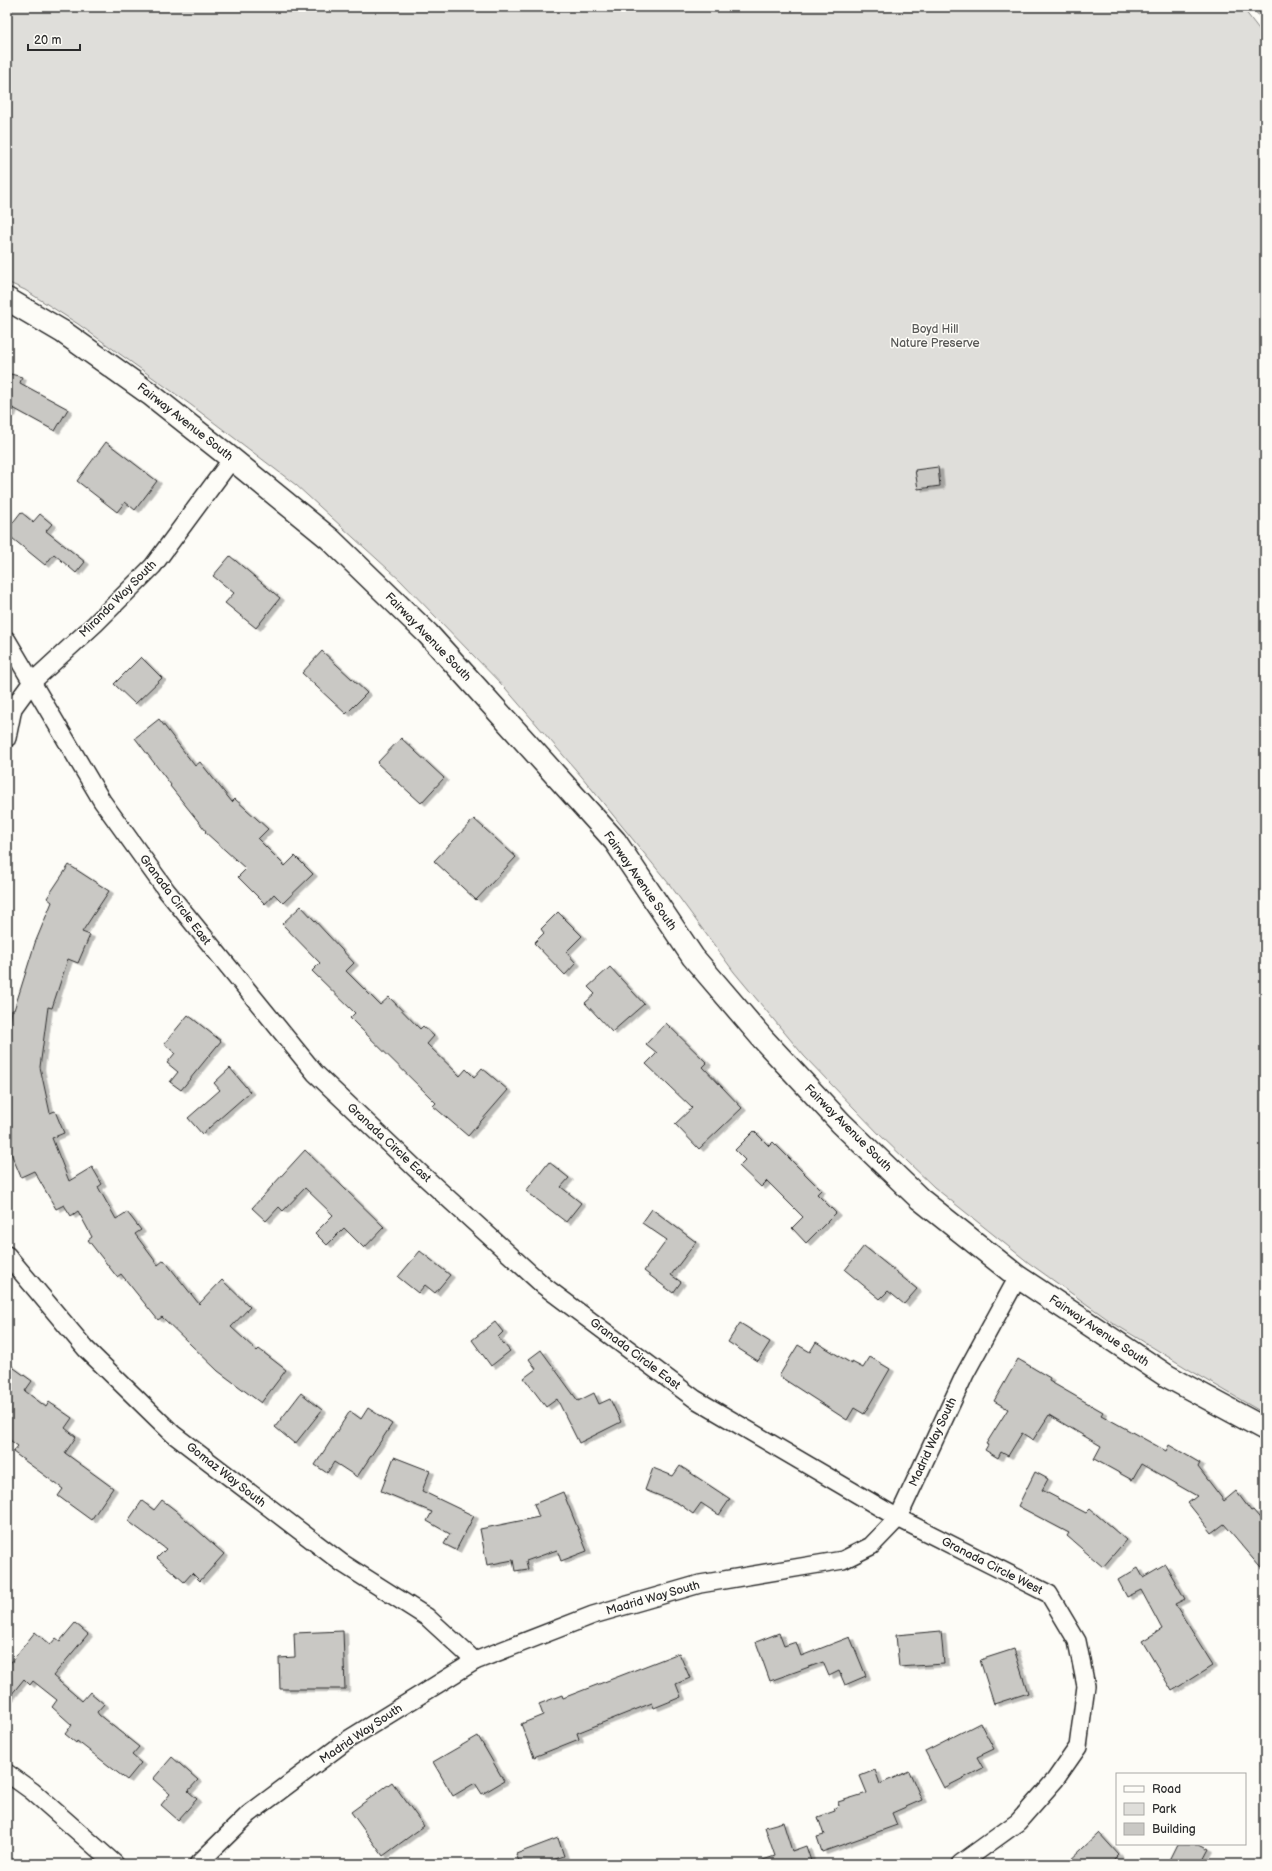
<svg xmlns="http://www.w3.org/2000/svg" width="1272" height="1871" font-family="'Balsamiq Sans',sans-serif">
  <style>
    .green { fill: #dfdeda; stroke: #858482 }
    .building { fill: #c9c8c4; stroke: #2b2b2b; filter: url(#shadow) }
    .lines { fill: none; stroke-linecap: round; stroke-linejoin: round }
    .street-casing { stroke: #2b2b2b; stroke-width: 20 }
    .secondary-casing { stroke: #2b2b2b; stroke-width: 25 }
    .street { stroke: #fdfcf7; stroke-width: 17 }
    .secondary { stroke: #fdfcf7; stroke-width: 22 }
    .labels { text-anchor: middle; dominant-baseline: central; stroke-width: 3; stroke-linejoin: round; paint-order: stroke }
    .park-label { font-size: 12px; fill: #585857; stroke: #fdfcf7 }
    .street-label { font-size: 12px; fill: #2b2b2b; stroke: #fdfcf7 }
  </style>
  <defs>
    <filter id="shadow"><feDropShadow dx="4.5" dy="2.5" stdDeviation="0" flood-color="#0004"/></filter>
  </defs>
  <rect width="100%" height="100%" fill="#fdfcf7"/>
  <filter id="ink" filterUnits="userSpaceOnUse"><feTurbulence type="fractalNoise" baseFrequency=".025" numOctaves="2"/><feDisplacementMap in="SourceGraphic" scale="8" xChannelSelector="R" yChannelSelector="G"/><feConvolveMatrix kernelMatrix="1 2 1 2 8 2 1 2 1" color-interpolation-filters="sRGB"/></filter>
  <g filter="url(#ink)">
    <g class="green">
      <path d="M 7,7 L 1242,7 L 1265,37 L 1265,1414 L 1188,1369 L 1113,1323 L 1029,1263 L 934,1187 L 880,1135 L 804,1056 L 734,972 L 670,885 L 582,777 L 506,689 L 400,580 L 296,485 L 191,405 L 78,324 L 25,290 L 7,282 Z"/>
      <path d="M 1252,7 L 1265,7 L 1265,24 Z"/>
    </g>
    <g class="building">
      <path d="M 7,373 L 22,377 L 20,383 L 68,409 L 55,431 L 13,408 L 11,414 L 7,414 Z"/>
      <path d="M 106,442 L 157,481 L 135,510 L 125,502 L 117,512 L 77,481 Z"/>
      <path d="M 938,467 L 940,486 L 918,489 L 915,470 Z"/>
      <path d="M 21,512 L 33,522 L 40,514 L 52,524 L 46,531 L 85,562 L 76,573 L 54,554 L 45,565 L 7,534 L 7,530 Z"/>
      <path d="M 230,556 L 280,598 L 256,628 L 225,603 L 234,593 L 213,576 Z"/>
      <path d="M 322,651 L 367,693 L 346,714 L 302,673 Z"/>
      <path d="M 141,657 L 162,678 L 135,704 L 114,684 Z"/>
      <path d="M 159,719 L 195,766 L 200,762 L 232,802 L 235,799 L 268,829 L 258,839 L 285,866 L 295,856 L 313,874 L 283,903 L 274,894 L 265,904 L 238,877 L 246,869 L 205,832 L 206,831 L 170,786 L 171,785 L 135,738 Z"/>
      <path d="M 401,738 L 444,778 L 421,803 L 377,763 Z"/>
      <path d="M 474,819 L 516,857 L 476,900 L 434,861 Z"/>
      <path d="M 69,865 L 109,891 L 82,932 L 90,935 L 78,963 L 68,959 L 52,1008 L 48,1007 L 40,1067 L 50,1113 L 55,1111 L 64,1133 L 52,1138 L 69,1181 L 92,1167 L 102,1184 L 98,1187 L 116,1219 L 127,1212 L 141,1230 L 135,1234 L 158,1265 L 164,1260 L 199,1304 L 222,1280 L 250,1307 L 231,1327 L 257,1351 L 259,1349 L 286,1370 L 261,1403 L 218,1371 L 162,1317 L 158,1320 L 121,1274 L 117,1277 L 88,1240 L 92,1237 L 78,1211 L 71,1216 L 64,1205 L 56,1209 L 34,1171 L 21,1177 L 7,1144 L 7,1044 L 12,1010 L 14,1010 L 35,943 L 52,902 L 47,898 Z"/>
      <path d="M 301,906 L 354,963 L 346,971 L 380,1005 L 389,997 L 420,1029 L 423,1026 L 434,1036 L 427,1044 L 460,1076 L 466,1069 L 474,1077 L 482,1068 L 508,1090 L 468,1136 L 433,1106 L 436,1103 L 350,1018 L 355,1013 L 312,971 L 320,963 L 282,924 Z"/>
      <path d="M 558,912 L 582,936 L 566,952 L 576,963 L 565,975 L 534,943 L 544,933 L 541,929 Z"/>
      <path d="M 610,967 L 644,1004 L 612,1032 L 585,1003 L 595,994 L 588,987 Z"/>
      <path d="M 188,1015 L 221,1041 L 181,1090 L 170,1082 L 178,1072 L 167,1063 L 175,1053 L 164,1044 Z"/>
      <path d="M 666,1023 L 707,1063 L 703,1067 L 742,1108 L 699,1149 L 675,1124 L 692,1108 L 646,1064 L 657,1053 L 646,1044 Z"/>
      <path d="M 230,1068 L 250,1092 L 202,1134 L 188,1118 L 220,1090 L 214,1083 Z"/>
      <path d="M 754,1131 L 769,1146 L 773,1142 L 821,1190 L 817,1194 L 836,1213 L 806,1243 L 792,1228 L 803,1217 L 767,1181 L 761,1187 L 739,1166 L 745,1160 L 735,1150 Z"/>
      <path d="M 305,1150 L 384,1227 L 364,1248 L 344,1228 L 327,1245 L 315,1233 L 333,1215 L 305,1188 L 283,1211 L 279,1207 L 266,1221 L 252,1208 Z"/>
      <path d="M 549,1162 L 569,1178 L 561,1187 L 581,1203 L 566,1222 L 526,1191 Z"/>
      <path d="M 652,1209 L 696,1242 L 671,1275 L 681,1282 L 673,1293 L 644,1271 L 667,1240 L 642,1223 Z"/>
      <path d="M 864,1246 L 917,1289 L 904,1304 L 888,1291 L 880,1299 L 845,1270 Z"/>
      <path d="M 420,1251 L 450,1275 L 435,1293 L 425,1285 L 418,1293 L 398,1277 Z"/>
      <path d="M 495,1322 L 503,1332 L 498,1337 L 510,1351 L 491,1366 L 472,1340 Z"/>
      <path d="M 740,1323 L 770,1342 L 758,1361 L 728,1342 Z"/>
      <path d="M 816,1342 L 852,1364 L 852,1362 L 863,1368 L 870,1357 L 890,1369 L 864,1414 L 854,1408 L 847,1420 L 779,1376 L 798,1345 L 810,1352 Z"/>
      <path d="M 541,1350 L 578,1401 L 594,1393 L 599,1404 L 610,1399 L 621,1422 L 579,1443 L 557,1399 L 546,1407 L 524,1378 L 536,1369 L 529,1359 Z"/>
      <path d="M 1018,1359 L 1050,1378 L 1049,1381 L 1103,1412 L 1101,1415 L 1166,1451 L 1169,1445 L 1200,1463 L 1198,1467 L 1224,1501 L 1236,1491 L 1251,1511 L 1253,1510 L 1265,1524 L 1265,1572 L 1224,1524 L 1212,1533 L 1188,1503 L 1197,1496 L 1141,1464 L 1132,1480 L 1094,1459 L 1101,1446 L 1049,1415 L 1033,1440 L 1022,1433 L 1008,1456 L 1001,1452 L 998,1458 L 985,1450 L 988,1445 L 986,1444 L 1008,1409 L 994,1401 Z"/>
      <path d="M 7,1363 L 32,1381 L 25,1391 L 46,1407 L 49,1402 L 72,1418 L 65,1428 L 76,1437 L 65,1453 L 113,1488 L 91,1520 L 58,1496 L 63,1489 L 13,1452 L 18,1446 L 7,1438 Z"/>
      <path d="M 301,1393 L 322,1410 L 295,1444 L 275,1427 Z"/>
      <path d="M 368,1408 L 392,1424 L 357,1477 L 334,1462 L 327,1473 L 315,1465 L 350,1411 L 361,1419 Z"/>
      <path d="M 394,1457 L 430,1471 L 422,1491 L 474,1516 L 456,1550 L 444,1544 L 450,1534 L 427,1521 L 432,1512 L 381,1491 Z"/>
      <path d="M 680,1466 L 730,1499 L 719,1515 L 701,1503 L 693,1514 L 678,1503 L 645,1490 L 653,1468 L 673,1476 Z"/>
      <path d="M 1035,1472 L 1048,1479 L 1042,1490 L 1086,1513 L 1090,1509 L 1126,1540 L 1103,1567 L 1067,1536 L 1069,1533 L 1018,1506 Z"/>
      <path d="M 563,1492 L 587,1551 L 561,1561 L 557,1550 L 526,1561 L 528,1569 L 515,1571 L 513,1560 L 487,1565 L 480,1529 L 539,1517 L 534,1504 Z"/>
      <path d="M 162,1500 L 175,1510 L 224,1554 L 200,1581 L 192,1573 L 184,1582 L 157,1558 L 166,1549 L 128,1521 L 142,1501 L 154,1510 Z"/>
      <path d="M 1165,1564 L 1185,1599 L 1175,1604 L 1213,1665 L 1172,1691 L 1142,1641 L 1162,1629 L 1141,1590 L 1127,1597 L 1118,1580 L 1138,1568 L 1143,1577 Z"/>
      <path d="M 75,1623 L 88,1634 L 53,1676 L 82,1701 L 90,1692 L 104,1704 L 97,1712 L 99,1715 L 139,1747 L 132,1755 L 141,1763 L 127,1780 L 77,1741 L 76,1743 L 65,1734 L 72,1725 L 52,1707 L 57,1700 L 33,1681 L 30,1685 L 24,1679 L 7,1700 L 7,1667 L 35,1632 L 50,1645 L 56,1638 L 60,1641 Z"/>
      <path d="M 343,1631 L 345,1689 L 280,1689 L 279,1658 L 295,1657 L 294,1633 Z"/>
      <path d="M 941,1631 L 944,1664 L 899,1667 L 896,1635 Z"/>
      <path d="M 779,1633 L 784,1646 L 796,1642 L 801,1656 L 850,1637 L 866,1676 L 845,1685 L 839,1671 L 829,1676 L 823,1662 L 770,1681 L 756,1642 Z"/>
      <path d="M 1014,1649 L 1028,1693 L 994,1704 L 980,1660 Z"/>
      <path d="M 679,1653 L 690,1678 L 676,1684 L 681,1697 L 654,1708 L 652,1703 L 577,1733 L 579,1739 L 534,1757 L 521,1724 L 543,1715 L 539,1704 L 562,1695 L 563,1698 Z"/>
      <path d="M 980,1723 L 994,1749 L 977,1757 L 983,1768 L 944,1788 L 925,1751 Z"/>
      <path d="M 478,1736 L 504,1781 L 482,1794 L 475,1783 L 453,1796 L 433,1762 Z"/>
      <path d="M 172,1757 L 198,1780 L 188,1791 L 197,1799 L 178,1820 L 161,1805 L 170,1794 L 153,1779 Z"/>
      <path d="M 875,1770 L 880,1784 L 909,1771 L 922,1800 L 892,1813 L 897,1825 L 822,1852 L 817,1837 L 824,1835 L 818,1817 L 835,1811 L 834,1808 L 839,1806 L 838,1802 L 867,1793 L 860,1776 Z"/>
      <path d="M 392,1782 L 424,1826 L 383,1856 L 351,1812 Z"/>
      <path d="M 783,1822 L 792,1851 L 806,1846 L 812,1864 L 761,1864 L 760,1861 L 775,1856 L 765,1827 Z"/>
      <path d="M 1099,1833 L 1119,1855 L 1110,1864 L 1066,1864 Z"/>
      <path d="M 558,1838 L 564,1856 L 541,1864 L 520,1864 L 516,1854 Z"/>
      <path d="M 1177,1844 L 1198,1844 L 1208,1849 L 1200,1864 L 1167,1864 Z"/>
    </g>
    <g class="lines">
      <defs>
        <g id="street">
          <path d="M 7,640 L 102,801 L 166,890 L 315,1073 L 417,1170 L 544,1286 L 695,1399 L 898,1518 L 1049,1594 L 1077,1641 L 1086,1686 L 1078,1747 L 1055,1780 L 1018,1822 L 960,1864"/>
          <path d="M 7,738 L 13,708 L 32,682 L 95,624 L 153,566 L 232,459"/>
          <path d="M 7,1255 L 86,1349 L 173,1434 L 342,1563 L 427,1617 L 475,1661"/>
          <path d="M 7,1773 L 32,1791 L 115,1864"/>
          <path d="M 198,1864 L 249,1814 L 349,1739 L 475,1661 L 593,1615 L 700,1584 L 843,1560 L 871,1546 L 898,1518 L 965,1374 L 1018,1277"/>
        </g>
        <path id="secondary" d="M 7,299 L 63,332 L 150,394 L 232,459 L 330,539 L 428,634 L 615,841 L 693,957 L 763,1039 L 841,1123 L 920,1199 L 1018,1277 L 1167,1376 L 1265,1429"/>
      </defs>
      <use href="#street" class="street-casing"/>
      <use href="#secondary" class="secondary-casing"/>
      <use href="#street" class="street"/>
      <use href="#secondary" class="secondary"/>
    </g>
  </g>
  <g class="labels">
    <g class="park-label">
      <text x="935" y="329">Boyd Hill<tspan x="935" dy="14">Nature Preserve</tspan></text>
    </g>
    <g class="street-label">
      <text transform="translate(185 422) rotate(38)">Fairway Avenue South</text>
      <text transform="translate(118 599) rotate(-45)">Miranda Way South</text>
      <text transform="translate(428 637) rotate(46)">Fairway Avenue South</text>
      <text transform="translate(640 881) rotate(55)">Fairway Avenue South</text>
      <text transform="translate(175 900) rotate(53)">Granada Circle East</text>
      <text transform="translate(848 1128) rotate(45)">Fairway Avenue South</text>
      <text transform="translate(389 1143) rotate(43)">Granada Circle East</text>
      <text transform="translate(1099 1331) rotate(34)">Fairway Avenue South</text>
      <text transform="translate(635 1354) rotate(37)">Granada Circle East</text>
      <text transform="translate(933 1442) rotate(-65)">Madrid Way South</text>
      <text transform="translate(226 1475) rotate(38)">Gomaz Way South</text>
      <text transform="translate(992 1566) rotate(27)">Granada Circle West</text>
      <text transform="translate(653 1598) rotate(-16)">Madrid Way South</text>
      <text transform="translate(361 1734) rotate(-34)">Madrid Way South</text>
    </g>
  </g>
  <rect width="1272" height="1871" fill="none" stroke="#fdfcf7" stroke-width="24"/>
  <rect x="12" y="12" width="1248" height="1847" fill="none" stroke="#2b2b2b" stroke-width="1.5" filter="url(#ink)"/>
  <rect x="1116" y="1773" width="130" height="72" fill="#fdfcf7" stroke="#a9a8a5"/>
  <rect x="1124" y="1786" width="20" height="6" fill="#fdfcf7" stroke="#a9a8a5"/>
  <text x="1152" y="1793" font-size="12" fill="#2b2b2b">Road</text>
  <rect x="1124" y="1803" width="20" height="12" fill="#dfdeda" stroke="#a9a8a5"/>
  <text x="1152" y="1813" font-size="12" fill="#2b2b2b">Park</text>
  <rect x="1124" y="1823" width="20" height="12" fill="#c9c8c4" stroke="#a9a8a5"/>
  <text x="1152" y="1833" font-size="12" fill="#2b2b2b">Building</text>
  <path d="M28 44v6h52v-6" fill="none" stroke="#2b2b2b" stroke-width="2"/>
  <text x="34" y="44" font-size="12" fill="#2b2b2b" stroke="#fdfcf7" stroke-width="3" paint-order="stroke">20 m</text>
</svg>
